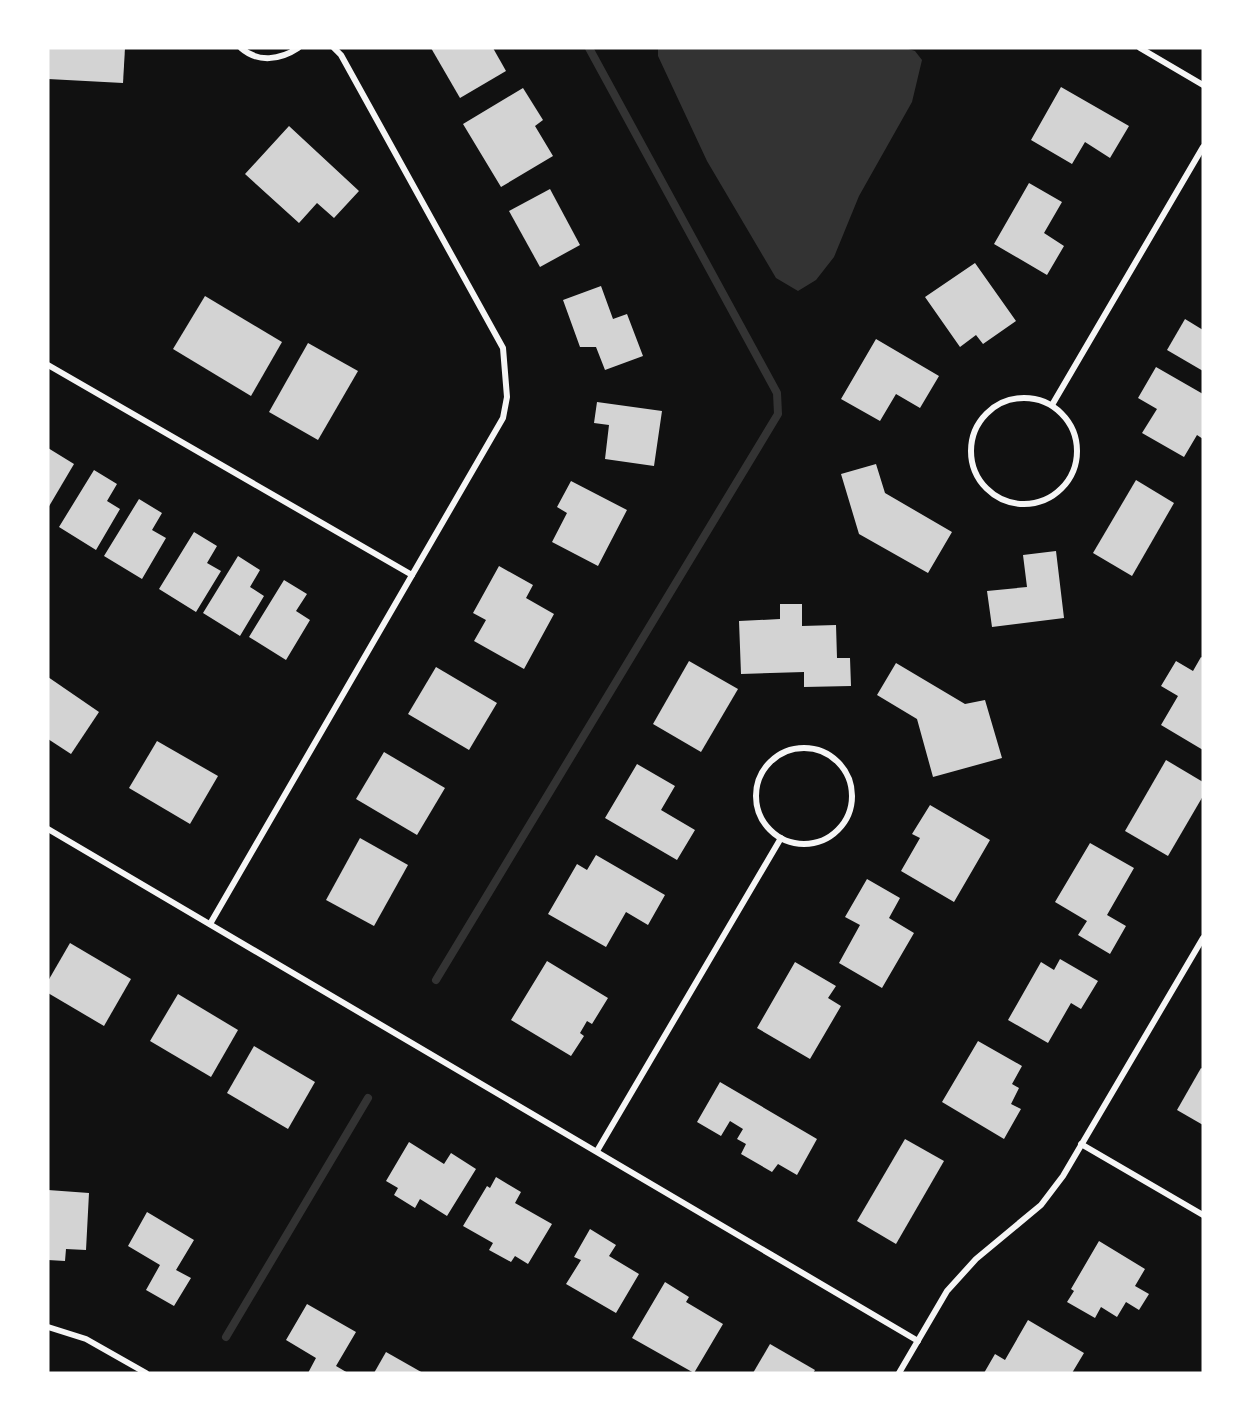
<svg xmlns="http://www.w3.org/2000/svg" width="1251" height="1421" font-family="Quicksand,sans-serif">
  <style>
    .water { fill: #333 }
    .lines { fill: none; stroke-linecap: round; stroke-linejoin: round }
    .stream { stroke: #333; stroke-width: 8 }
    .building { fill: #d3d3d3 }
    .minor { stroke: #f5f5f5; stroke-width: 6 }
  </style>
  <rect width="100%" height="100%" fill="#111"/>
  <path class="water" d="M 658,48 L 905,48 L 915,51 L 922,60 L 912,102 L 859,196 L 834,257 L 816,280 L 798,291 L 776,278 L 707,161 L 658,56 Z"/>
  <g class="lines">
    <g class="stream">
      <path d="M 436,980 L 778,414 L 777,393 L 589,48"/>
      <path d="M 226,1337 L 368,1098"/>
    </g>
  </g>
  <g class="building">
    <path d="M 48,48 L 125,48 L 123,83 L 48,79 Z"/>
    <path d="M 431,48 L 493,48 L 506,71 L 460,98 Z"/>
    <path d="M 1061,87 L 1129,126 L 1110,158 L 1085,142 L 1072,164 L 1031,140 Z"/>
    <path d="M 523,88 L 543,120 L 535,126 L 553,156 L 501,187 L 463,124 Z"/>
    <path d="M 289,126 L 359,191 L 334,218 L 317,203 L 299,223 L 245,174 Z"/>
    <path d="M 1029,183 L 1062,202 L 1044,233 L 1064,246 L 1047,275 L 994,244 Z"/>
    <path d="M 550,189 L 580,245 L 540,267 L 509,211 Z"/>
    <path d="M 975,263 L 1016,321 L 983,344 L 976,335 L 960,347 L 925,297 Z"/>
    <path d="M 601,286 L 613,319 L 627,314 L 643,356 L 605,370 L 596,347 L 580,347 L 563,300 Z"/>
    <path d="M 205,296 L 282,342 L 251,396 L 173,349 Z"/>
    <path d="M 1185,319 L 1203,330 L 1203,371 L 1167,350 Z"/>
    <path d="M 876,339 L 939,376 L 920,408 L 896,394 L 880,421 L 841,399 Z"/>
    <path d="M 308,343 L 358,371 L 318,440 L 269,412 Z"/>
    <path d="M 1156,367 L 1203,394 L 1203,439 L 1197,435 L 1184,457 L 1142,433 L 1157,409 L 1138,398 Z"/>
    <path d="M 597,402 L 662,411 L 654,466 L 605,459 L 609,425 L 594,423 Z"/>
    <path d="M 48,448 L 74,464 L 48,508 Z"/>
    <path d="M 876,464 L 885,493 L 952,532 L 928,573 L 859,534 L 841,474 Z"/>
    <path d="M 94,470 L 117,484 L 107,501 L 120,509 L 96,550 L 59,527 Z"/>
    <path d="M 1136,480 L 1174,503 L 1132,576 L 1093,553 Z"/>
    <path d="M 571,481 L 627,510 L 598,566 L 552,542 L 567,513 L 557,507 Z"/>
    <path d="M 139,499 L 162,513 L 152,530 L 166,538 L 142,579 L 104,556 Z"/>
    <path d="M 194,532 L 217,546 L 207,563 L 221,571 L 196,612 L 159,589 Z"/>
    <path d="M 1056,551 L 1064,618 L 992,627 L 987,591 L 1027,587 L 1023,555 Z"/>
    <path d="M 238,556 L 260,570 L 250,587 L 264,596 L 240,636 L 203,613 Z"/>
    <path d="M 499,566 L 533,585 L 526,598 L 554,614 L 524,669 L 474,641 L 486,620 L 473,613 Z"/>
    <path d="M 284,580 L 307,594 L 296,611 L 310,620 L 286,660 L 249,637 Z"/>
    <path d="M 780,604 L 802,604 L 802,626 L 836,625 L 837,658 L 850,658 L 851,686 L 804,687 L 804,672 L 741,674 L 739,621 L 780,619 Z"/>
    <path d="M 1201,657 L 1203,658 L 1203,750 L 1161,725 L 1178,696 L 1161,686 L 1176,661 L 1193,671 Z"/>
    <path d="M 689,661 L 738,689 L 701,752 L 653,724 Z"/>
    <path d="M 896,663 L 965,704 L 985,700 L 1002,758 L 933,777 L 917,719 L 877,695 Z"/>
    <path d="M 436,667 L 497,703 L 469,750 L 408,714 Z"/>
    <path d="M 48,677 L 99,712 L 71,754 L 48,739 Z"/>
    <path d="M 157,741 L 218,776 L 190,824 L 129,788 Z"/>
    <path d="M 384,752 L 445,788 L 417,835 L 356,799 Z"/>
    <path d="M 1166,760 L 1203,782 L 1203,796 L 1168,856 L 1125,831 Z"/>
    <path d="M 637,764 L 675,786 L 661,810 L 695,830 L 677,860 L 605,818 Z"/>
    <path d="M 930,805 L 990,840 L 954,902 L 901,871 L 920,838 L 912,834 Z"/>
    <path d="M 360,838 L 408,865 L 374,926 L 326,900 Z"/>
    <path d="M 1090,843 L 1134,868 L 1107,915 L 1126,926 L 1110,954 L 1078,935 L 1087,921 L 1055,902 Z"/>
    <path d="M 596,855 L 665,895 L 648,925 L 626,912 L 606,947 L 548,914 L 577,864 L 587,870 Z"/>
    <path d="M 867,879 L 900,898 L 889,918 L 914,933 L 882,988 L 839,963 L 860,925 L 845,917 Z"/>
    <path d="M 70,943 L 131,979 L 104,1026 L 48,993 L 48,981 Z"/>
    <path d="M 1060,959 L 1098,981 L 1081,1009 L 1071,1003 L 1048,1043 L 1008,1020 L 1041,962 L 1054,970 Z"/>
    <path d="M 547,961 L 608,998 L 592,1024 L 587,1021 L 580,1033 L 584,1036 L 571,1056 L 511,1020 Z"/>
    <path d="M 795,962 L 836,986 L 828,998 L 841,1006 L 810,1059 L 757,1028 Z"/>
    <path d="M 178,994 L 238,1030 L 211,1077 L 150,1041 Z"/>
    <path d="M 978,1041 L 1022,1066 L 1012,1084 L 1019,1088 L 1011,1104 L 1021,1109 L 1004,1139 L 942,1102 Z"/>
    <path d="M 254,1046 L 315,1082 L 288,1129 L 227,1093 Z"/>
    <path d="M 1201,1068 L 1203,1069 L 1203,1125 L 1177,1110 Z"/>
    <path d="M 720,1082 L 817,1139 L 797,1175 L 778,1164 L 772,1172 L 741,1154 L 746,1144 L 737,1139 L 743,1129 L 730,1121 L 721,1136 L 697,1122 Z"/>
    <path d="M 905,1139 L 944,1161 L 896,1244 L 857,1221 Z"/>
    <path d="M 409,1142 L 444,1164 L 451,1153 L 476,1169 L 447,1216 L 420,1199 L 415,1208 L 394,1195 L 398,1188 L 386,1181 Z"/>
    <path d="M 496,1177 L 521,1192 L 515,1203 L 552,1224 L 528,1264 L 515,1256 L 511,1262 L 489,1250 L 493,1243 L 463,1226 L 487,1186 L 490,1188 Z"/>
    <path d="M 48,1190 L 89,1193 L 86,1250 L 66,1249 L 65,1261 L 48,1260 Z"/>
    <path d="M 147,1212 L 194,1240 L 176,1270 L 191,1278 L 174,1306 L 146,1290 L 160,1265 L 128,1246 Z"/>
    <path d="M 590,1229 L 616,1245 L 609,1256 L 639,1274 L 616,1313 L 566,1284 L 581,1260 L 574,1257 Z"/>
    <path d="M 1099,1241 L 1145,1269 L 1135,1286 L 1149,1294 L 1139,1310 L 1126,1302 L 1117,1317 L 1101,1307 L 1095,1318 L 1067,1302 L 1074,1291 L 1071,1289 Z"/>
    <path d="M 665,1282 L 689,1297 L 686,1302 L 723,1324 L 694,1373 L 632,1338 Z"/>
    <path d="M 307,1304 L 356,1332 L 336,1366 L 348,1373 L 308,1373 L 316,1358 L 286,1340 Z"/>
    <path d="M 1028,1320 L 1084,1353 L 1072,1373 L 984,1373 L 995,1354 L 1005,1360 Z"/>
    <path d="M 770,1344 L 815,1370 L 813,1373 L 753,1373 Z"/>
    <path d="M 386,1352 L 423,1373 L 374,1373 Z"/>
  </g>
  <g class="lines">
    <g class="minor">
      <path d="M 241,48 C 258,63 280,60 298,48"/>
      <path d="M 1140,48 L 1203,85"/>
      <path d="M 48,365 L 412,575"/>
      <circle cx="1024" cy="451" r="53"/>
      <path d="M 1052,405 L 1203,147"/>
      <circle cx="804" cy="796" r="48"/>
      <path d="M 48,829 L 918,1341"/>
      <path d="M 210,924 L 503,418 L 507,397 L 503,348 L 341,55 L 334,48"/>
      <path d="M 1081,1144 L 1203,1215"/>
      <path d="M 597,1151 L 781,838"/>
      <path d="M 48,1327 L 86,1339 L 146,1373"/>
      <path d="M 899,1373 L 947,1291 L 976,1259 L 1041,1205 L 1063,1176 L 1203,938"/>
    </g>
  </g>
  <rect width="1251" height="1421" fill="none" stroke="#ffffff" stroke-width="99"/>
</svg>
